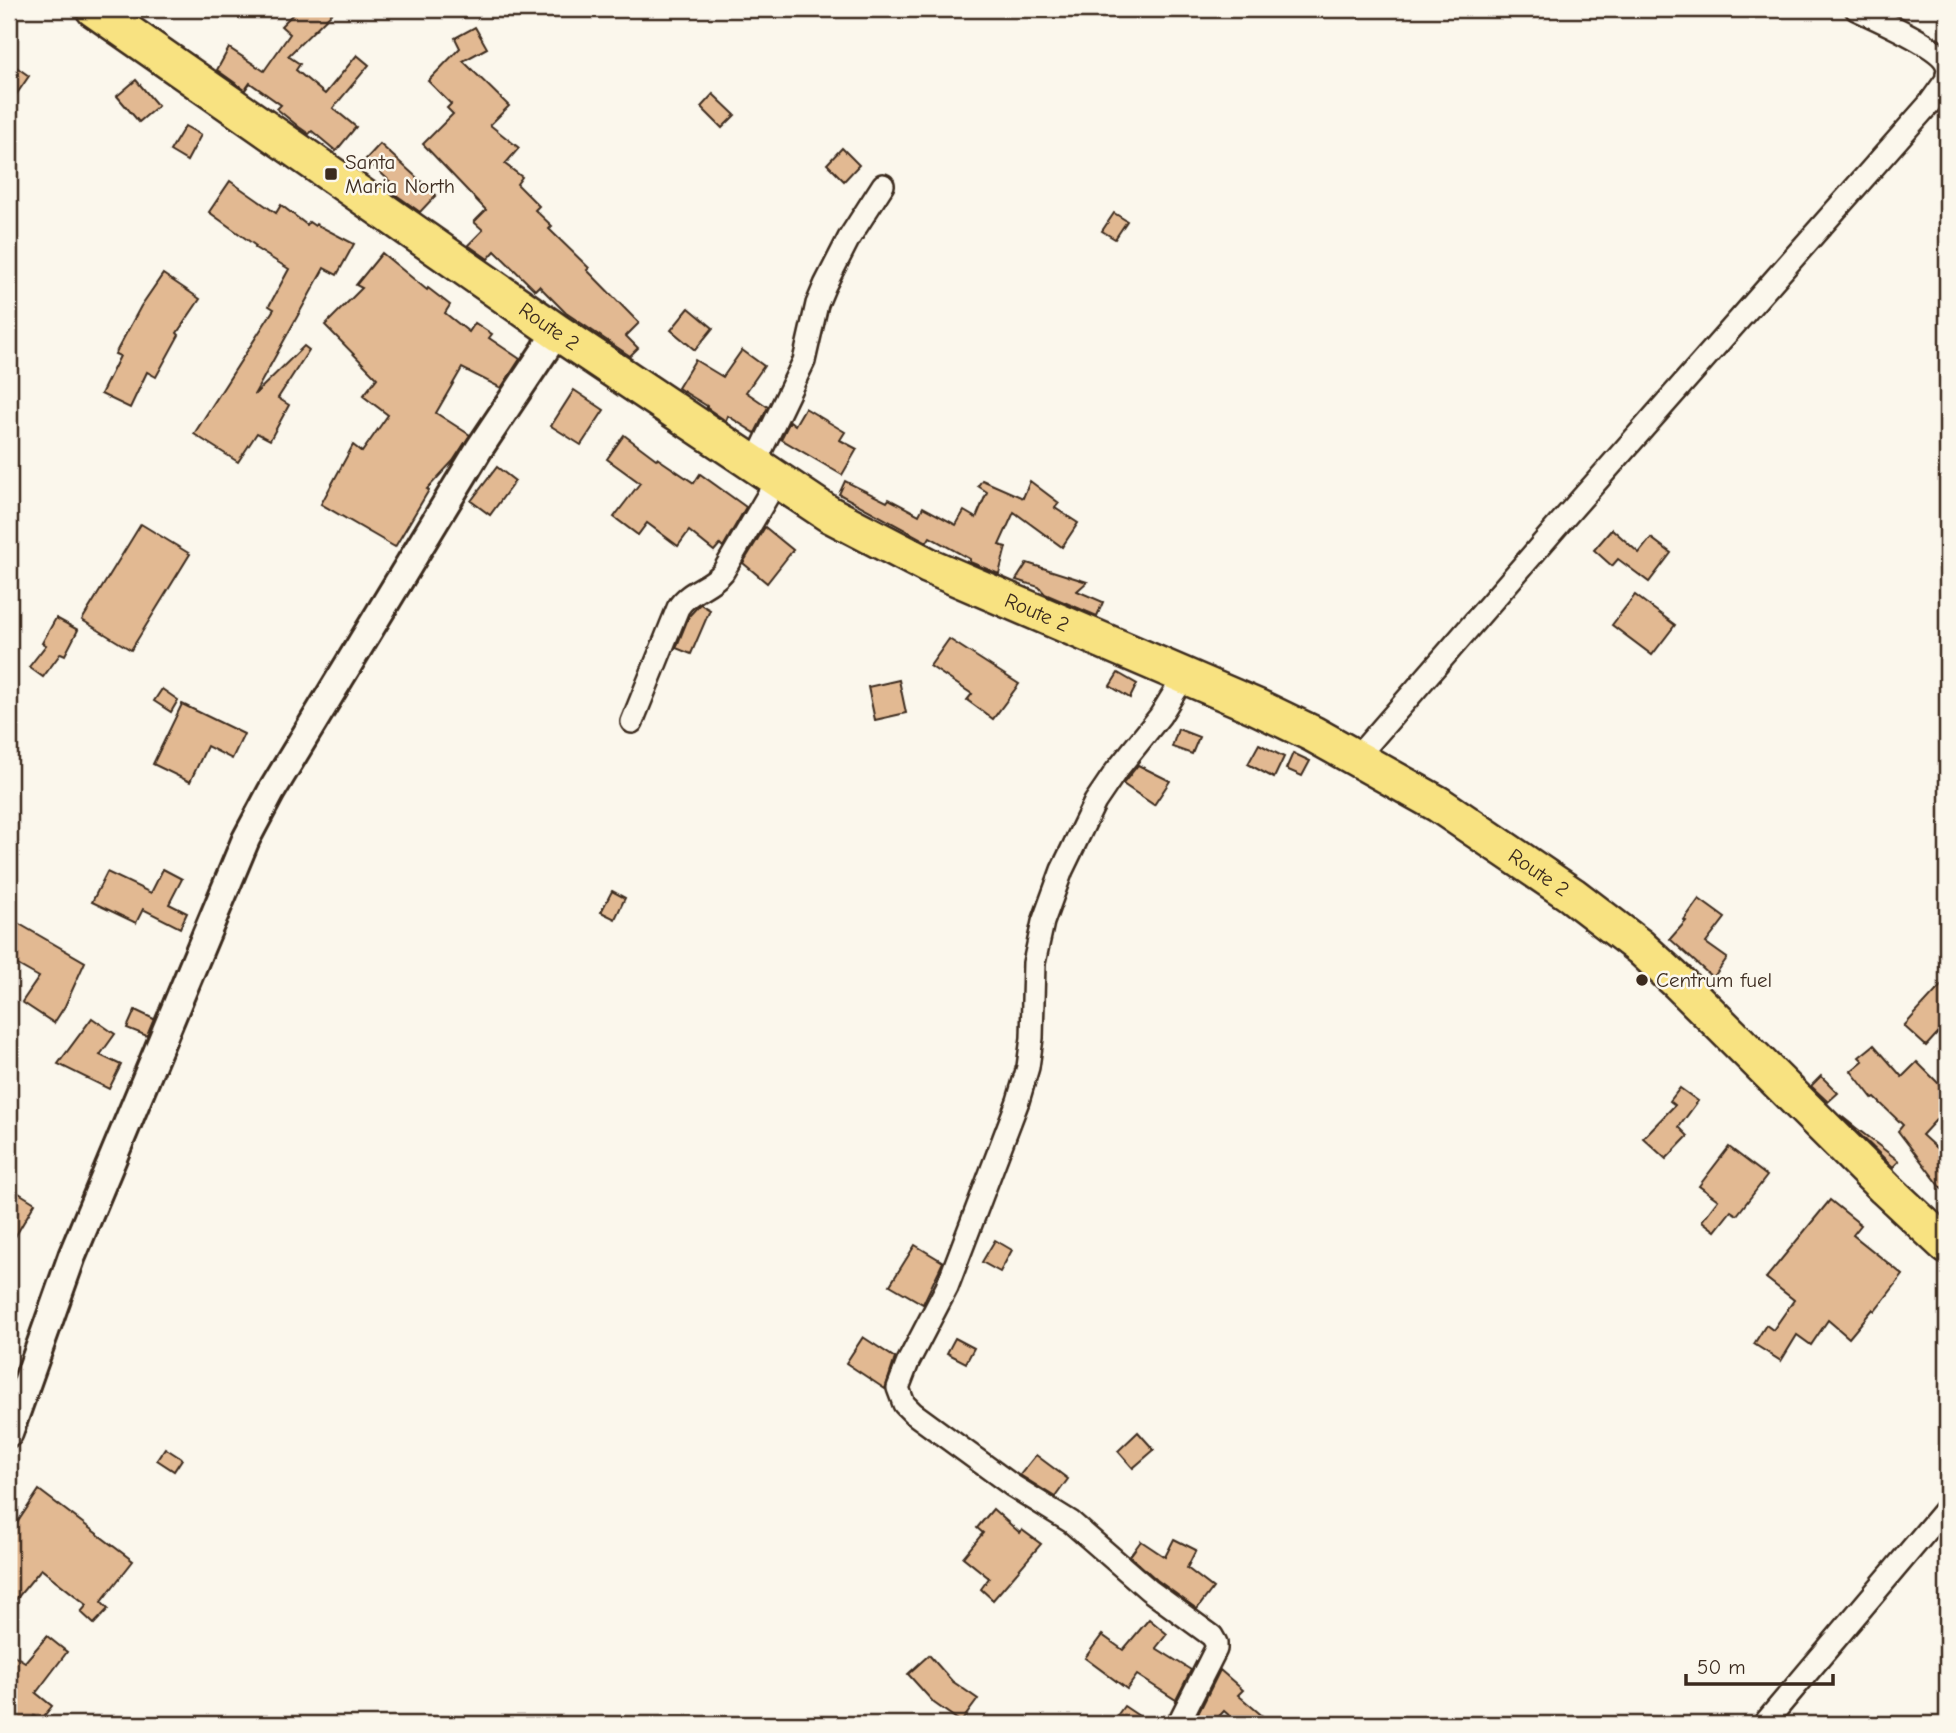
<svg xmlns="http://www.w3.org/2000/svg" width="1956" height="1733" font-family="'Comic Neue',sans-serif">
  <style>
    .building { fill: #e2b992; stroke: #3b2a1e; stroke-width: 2 }
    .lines { fill: none; stroke-linecap: round; stroke-linejoin: round }
    .minor-casing { stroke: #3b2a1e; stroke-width: 26 }
    .tertiary-casing { stroke: #3b2a1e; stroke-width: 32 }
    .trunk-casing { stroke: #3b2a1e; stroke-width: 40 }
    .minor { stroke: #fbf7ec; stroke-width: 21 }
    .tertiary { stroke: #fbf7ec; stroke-width: 26 }
    .trunk { stroke: #f8e281; stroke-width: 35 }
    .poi-dot { fill: #3b2a1e; stroke: #fbf7ec; stroke-width: 2.5 }
    .labels { text-anchor: middle; dominant-baseline: central; stroke-width: 5; stroke-linejoin: round; paint-order: stroke }
    .poi-label { font-size: 21px; fill: #3b2a1e; stroke: #fbf7ec; text-anchor: start }
    .street-label { font-size: 21px; fill: #3b2a1e; stroke: #fbf7ec }
  </style>
  <rect width="100%" height="100%" fill="#fbf7ec"/>
  <filter id="ink" filterUnits="userSpaceOnUse"><feTurbulence type="fractalNoise" baseFrequency=".0143" numOctaves="2"/><feDisplacementMap in="SourceGraphic" scale="14" xChannelSelector="R" yChannelSelector="G"/><feConvolveMatrix kernelMatrix="1 2 1 2 8 2 1 2 1" color-interpolation-filters="sRGB"/></filter>
  <g filter="url(#ink)">
    <g class="building">
      <path d="M 298,9 L 336,9 L 288,56 L 300,64 L 296,70 L 325,94 L 357,55 L 369,65 L 333,108 L 356,127 L 336,151 L 312,131 L 309,134 L 299,127 L 277,109 L 281,105 L 250,83 L 245,90 L 217,70 L 229,48 L 264,71 L 290,34 L 281,26 Z"/>
      <path d="M 475,27 L 487,48 L 463,61 L 509,106 L 490,125 L 519,148 L 505,164 L 522,177 L 517,184 L 539,206 L 535,210 L 552,226 L 549,229 L 589,268 L 587,270 L 639,323 L 626,336 L 638,348 L 630,356 L 566,313 L 539,286 L 535,290 L 495,251 L 488,259 L 468,245 L 483,230 L 474,222 L 486,210 L 423,144 L 453,114 L 447,108 L 451,104 L 428,81 L 460,48 L 455,38 Z"/>
      <path d="M 9,62 L 29,76 L 9,105 Z"/>
      <path d="M 136,80 L 158,106 L 139,122 L 117,96 Z"/>
      <path d="M 713,94 L 735,115 L 722,128 L 701,107 Z"/>
      <path d="M 185,126 L 201,135 L 187,161 L 170,151 Z"/>
      <path d="M 380,144 L 436,195 L 420,212 L 392,192 L 396,187 L 366,159 Z"/>
      <path d="M 842,148 L 859,165 L 844,181 L 827,164 Z"/>
      <path d="M 230,181 L 276,213 L 281,205 L 307,225 L 309,222 L 315,226 L 316,224 L 354,244 L 337,275 L 324,268 L 254,395 L 304,346 L 309,350 L 278,398 L 289,405 L 270,440 L 257,433 L 238,462 L 194,434 L 274,309 L 269,306 L 289,269 L 255,248 L 256,246 L 209,212 Z"/>
      <path d="M 1114,213 L 1127,221 L 1115,239 L 1102,231 Z"/>
      <path d="M 382,253 L 427,290 L 428,288 L 450,305 L 445,313 L 469,332 L 475,323 L 492,334 L 489,338 L 520,359 L 501,388 L 462,368 L 436,413 L 470,435 L 453,461 L 427,489 L 429,490 L 395,547 L 321,504 L 353,445 L 362,452 L 388,415 L 363,396 L 377,378 L 325,325 L 362,288 L 356,285 Z"/>
      <path d="M 163,274 L 200,299 L 177,333 L 179,335 L 156,377 L 147,372 L 130,408 L 101,394 L 120,356 L 115,354 L 141,306 Z"/>
      <path d="M 689,308 L 713,328 L 695,350 L 671,330 Z"/>
      <path d="M 742,350 L 764,366 L 746,392 L 768,407 L 755,433 L 728,416 L 726,421 L 707,408 L 707,406 L 678,388 L 695,360 L 723,377 Z"/>
      <path d="M 574,390 L 604,410 L 581,445 L 551,426 Z"/>
      <path d="M 805,408 L 845,432 L 840,440 L 857,449 L 842,475 L 781,439 L 790,421 L 795,425 Z"/>
      <path d="M 624,435 L 656,459 L 657,458 L 694,483 L 700,474 L 746,507 L 723,547 L 720,544 L 714,551 L 689,531 L 678,546 L 647,523 L 638,535 L 614,517 L 640,483 L 607,459 Z"/>
      <path d="M 497,467 L 515,481 L 490,515 L 471,501 Z"/>
      <path d="M 982,480 L 1023,498 L 1030,481 L 1059,503 L 1055,508 L 1078,523 L 1062,547 L 1014,512 L 999,545 L 1006,547 L 999,574 L 970,562 L 970,559 L 930,537 L 927,542 L 839,494 L 845,481 L 887,502 L 889,499 L 919,515 L 923,507 L 956,525 L 964,511 L 976,518 L 987,492 L 978,486 Z"/>
      <path d="M 141,524 L 190,554 L 131,650 L 82,620 Z"/>
      <path d="M 765,527 L 793,550 L 767,583 L 743,563 Z"/>
      <path d="M 1612,529 L 1639,553 L 1651,538 L 1671,553 L 1649,582 L 1618,559 L 1612,566 L 1594,550 Z"/>
      <path d="M 1027,563 L 1087,582 L 1077,591 L 1103,602 L 1097,616 L 1045,594 L 1039,587 L 1016,580 Z"/>
      <path d="M 1635,595 L 1675,625 L 1652,655 L 1612,625 Z"/>
      <path d="M 700,604 L 710,610 L 691,654 L 676,648 L 689,616 Z"/>
      <path d="M 56,618 L 78,630 L 65,655 L 61,653 L 43,677 L 29,667 L 46,645 L 42,643 Z"/>
      <path d="M 949,639 L 1019,684 L 993,719 L 967,700 L 972,694 L 930,666 Z"/>
      <path d="M 1118,673 L 1137,684 L 1130,698 L 1110,686 Z"/>
      <path d="M 899,680 L 906,713 L 875,720 L 868,687 Z"/>
      <path d="M 162,689 L 178,700 L 171,712 L 154,701 Z"/>
      <path d="M 182,704 L 244,734 L 232,759 L 207,746 L 190,782 L 153,764 Z"/>
      <path d="M 1178,729 L 1199,737 L 1192,754 L 1172,747 Z"/>
      <path d="M 1259,744 L 1284,757 L 1274,778 L 1248,764 Z"/>
      <path d="M 1293,753 L 1310,761 L 1302,776 L 1286,769 Z"/>
      <path d="M 1138,765 L 1170,781 L 1154,805 L 1123,784 Z"/>
      <path d="M 163,869 L 182,879 L 169,904 L 187,913 L 180,928 L 143,909 L 136,923 L 92,902 L 107,872 L 151,893 Z"/>
      <path d="M 612,891 L 625,898 L 615,919 L 601,912 Z"/>
      <path d="M 1699,899 L 1725,918 L 1706,943 L 1727,958 L 1713,978 L 1670,939 L 1686,921 L 1684,920 Z"/>
      <path d="M 9,918 L 85,962 L 65,1006 L 54,1023 L 22,1002 L 39,977 L 9,960 Z"/>
      <path d="M 1947,979 L 1947,1023 L 1926,1046 L 1904,1026 Z"/>
      <path d="M 135,1010 L 154,1019 L 147,1036 L 127,1028 Z"/>
      <path d="M 92,1018 L 115,1034 L 100,1055 L 121,1065 L 109,1089 L 58,1064 Z"/>
      <path d="M 1874,1045 L 1902,1077 L 1917,1062 L 1947,1092 L 1947,1108 L 1922,1135 L 1947,1158 L 1947,1195 L 1898,1131 L 1903,1125 L 1875,1098 L 1873,1099 L 1851,1071 L 1863,1061 L 1859,1057 Z"/>
      <path d="M 1821,1076 L 1838,1093 L 1828,1102 L 1811,1086 Z"/>
      <path d="M 1680,1088 L 1698,1101 L 1679,1127 L 1688,1136 L 1666,1159 L 1643,1138 L 1675,1105 L 1670,1101 Z"/>
      <path d="M 1840,1115 L 1860,1131 L 1899,1161 L 1893,1167 Z"/>
      <path d="M 1729,1147 L 1767,1176 L 1737,1215 L 1731,1211 L 1715,1231 L 1702,1221 L 1718,1200 L 1699,1186 Z"/>
      <path d="M 9,1187 L 35,1203 L 9,1247 Z"/>
      <path d="M 1830,1200 L 1861,1225 L 1853,1235 L 1903,1275 L 1875,1311 L 1873,1309 L 1849,1338 L 1828,1320 L 1811,1345 L 1797,1335 L 1781,1361 L 1754,1344 L 1766,1325 L 1773,1330 L 1794,1300 L 1766,1278 Z"/>
      <path d="M 995,1240 L 1012,1250 L 1000,1272 L 982,1262 Z"/>
      <path d="M 915,1245 L 943,1262 L 923,1304 L 890,1285 Z"/>
      <path d="M 863,1337 L 895,1358 L 885,1389 L 846,1363 Z"/>
      <path d="M 955,1338 L 974,1348 L 966,1363 L 947,1353 Z"/>
      <path d="M 1138,1432 L 1154,1450 L 1133,1468 L 1118,1451 Z"/>
      <path d="M 165,1448 L 182,1459 L 174,1471 L 157,1460 Z"/>
      <path d="M 1036,1455 L 1068,1479 L 1055,1497 L 1020,1475 Z"/>
      <path d="M 39,1490 L 133,1561 L 101,1602 L 108,1609 L 94,1624 L 81,1612 L 87,1605 L 41,1569 L 9,1608 L 9,1535 Z"/>
      <path d="M 993,1509 L 1020,1533 L 1022,1530 L 1041,1544 L 993,1600 L 981,1589 L 989,1578 L 963,1557 L 983,1533 L 977,1528 Z"/>
      <path d="M 1174,1539 L 1196,1550 L 1187,1568 L 1213,1588 L 1197,1609 L 1157,1580 L 1130,1556 L 1141,1541 L 1165,1557 Z"/>
      <path d="M 1149,1619 L 1167,1634 L 1156,1648 L 1191,1670 L 1176,1700 L 1137,1675 L 1127,1689 L 1085,1658 L 1102,1635 L 1123,1650 Z"/>
      <path d="M 47,1636 L 67,1652 L 36,1693 L 52,1706 L 40,1721 L 34,1716 L 28,1724 L 9,1724 L 9,1652 L 25,1662 Z"/>
      <path d="M 929,1655 L 952,1681 L 978,1699 L 961,1722 L 934,1703 L 908,1674 Z"/>
      <path d="M 1220,1670 L 1243,1690 L 1238,1695 L 1272,1724 L 1239,1724 L 1224,1711 L 1212,1724 L 1193,1724 Z"/>
      <path d="M 1124,1706 L 1151,1724 L 1111,1724 Z"/>
    </g>
    <g class="lines">
      <defs>
        <g id="minor">
          <path d="M 1856,9 C 1876,19 1941,46 1947,65"/>
          <path d="M 754,465 L 804,361 L 817,304 L 825,285 L 849,238 L 883,185"/>
          <path d="M 632,722 L 678,608 C 689,590 710,588 723,572 L 777,480"/>
          <path d="M 1357,757 L 1560,523 L 1929,104 L 1947,79 L 1947,74"/>
          <path d="M 1178,1724 L 1216,1649 L 1216,1643 L 1212,1636 L 1149,1590 L 1071,1522 L 1013,1486 L 913,1413 L 904,1404 L 898,1388 L 908,1362 L 947,1287 L 1018,1101 L 1028,1067 L 1032,1038 L 1034,963 L 1043,922 L 1062,870 L 1095,802 L 1116,771 L 1160,716 L 1184,677"/>
          <path d="M 1764,1724 L 1947,1507"/>
        </g>
        <path id="tertiary" d="M 9,1433 L 72,1256 L 246,839 L 271,792 L 479,449 L 557,332"/>
        <g id="trunk">
          <path id="s1" d="M 94,9 L 557,332 L 829,514 L 929,566 L 1257,707 L 1313,734 L 1438,804 L 1572,895 L 1640,947 L 1679,983 L 1885,1188 L 1947,1246"/>
        </g>
      </defs>
      <use href="#minor" class="minor-casing"/>
      <use href="#tertiary" class="tertiary-casing"/>
      <use href="#trunk" class="trunk-casing"/>
      <use href="#minor" class="minor"/>
      <use href="#tertiary" class="tertiary"/>
      <use href="#trunk" class="trunk"/>
    </g>
  </g>
  <g class="poi-dot">
    <rect x="324" y="167" width="14" height="14" rx="3.5"/>
    <circle cx="1642" cy="980" r="7"/>
  </g>
  <g class="labels">
    <g class="poi-label">
      <text x="345" y="162">Santa<tspan x="345" dy="24">Maria North</tspan></text>
      <text x="1656" y="980">Centrum fuel</text>
    </g>
    <g class="street-label">
      <text stroke="none"><textPath href="#s1" startOffset="555">Route 2</textPath></text>
      <text stroke="none"><textPath href="#s1" startOffset="1122">Route 2</textPath></text>
      <text stroke="none"><textPath href="#s1" startOffset="1689">Route 2</textPath></text>
    </g>
  </g>
  <rect width="1956" height="1733" fill="none" stroke="#fbf7ec" stroke-width="35"/>
  <rect x="18" y="18" width="1921" height="1698" fill="none" stroke="#3b2a1e" stroke-width="2.5" filter="url(#ink)"/>
  <path d="M1686 1674v10h147v-10" fill="none" stroke="#3b2a1e" stroke-width="3.5"/>
  <text x="1697" y="1674" font-size="21" fill="#3b2a1e" stroke="#fbf7ec" stroke-width="5" paint-order="stroke">50 m</text>
</svg>
